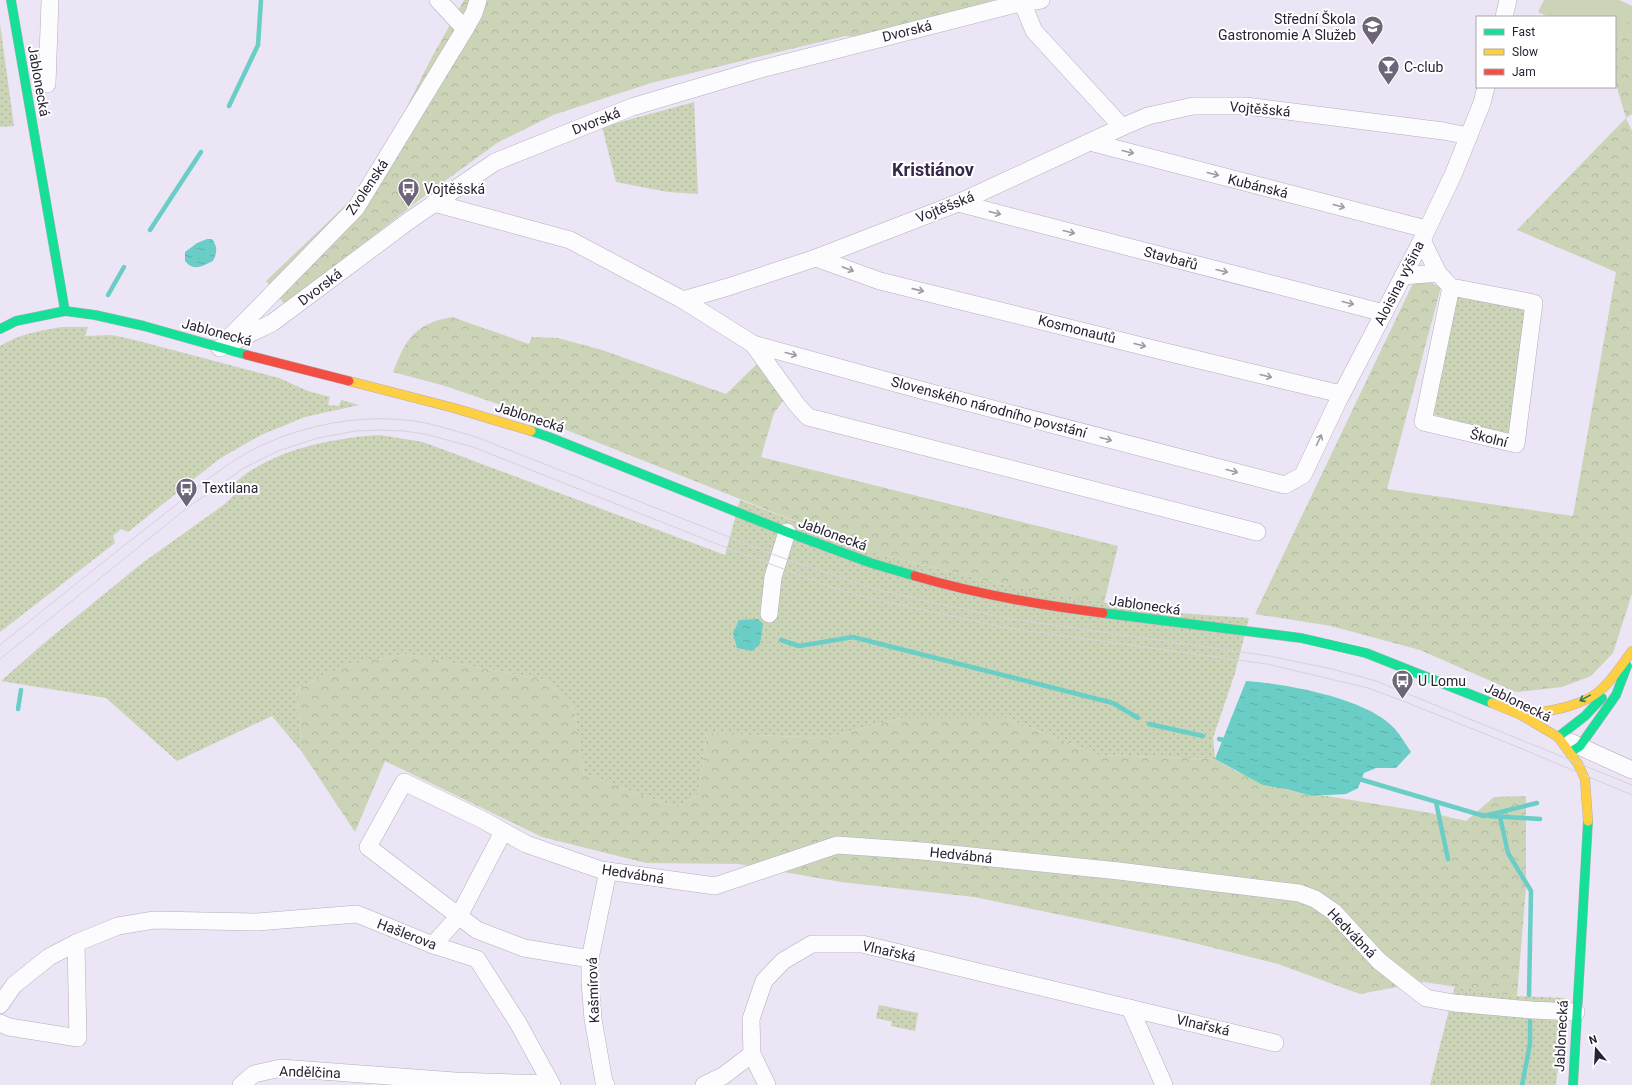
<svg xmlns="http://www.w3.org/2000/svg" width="1632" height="1085" font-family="Roboto,sans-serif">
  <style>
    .grass { fill: url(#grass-dots) }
    .forest { fill: url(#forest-crowns) }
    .pitch { fill: #ccd4b8 }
    .water { fill: url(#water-ripples) }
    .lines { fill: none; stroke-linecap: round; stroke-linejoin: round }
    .stream { stroke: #6acdc6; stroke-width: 4.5 }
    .street-casing { stroke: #b4aebd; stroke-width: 18 }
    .fast-casing { stroke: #b4aebd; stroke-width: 10 }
    .slow-casing { stroke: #b4aebd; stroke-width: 10 }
    .jam-casing { stroke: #b4aebd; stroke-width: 10 }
    .street { stroke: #fcfbfe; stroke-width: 17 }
    .fast { stroke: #16e098; stroke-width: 9 }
    .slow { stroke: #ffcf43; stroke-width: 9 }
    .jam { stroke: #f24e42; stroke-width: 9 }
    .tram { stroke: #d5d3d8; stroke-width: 1 }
    .oneway { stroke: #9e99a3 }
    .oneway2 { stroke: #208166 }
    .labels { text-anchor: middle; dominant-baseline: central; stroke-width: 4; stroke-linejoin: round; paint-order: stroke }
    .poi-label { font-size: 14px; fill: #2a2234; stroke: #fff; text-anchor: start }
    .street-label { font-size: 14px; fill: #2a2234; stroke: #fff }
    .district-label { font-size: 18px; font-weight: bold; fill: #37274b; stroke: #fff }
  </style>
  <defs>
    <pattern id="grass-dots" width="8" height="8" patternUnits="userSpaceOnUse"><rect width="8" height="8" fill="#ccd4b8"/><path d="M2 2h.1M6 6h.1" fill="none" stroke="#afb69f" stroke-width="1.8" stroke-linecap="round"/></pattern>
    <pattern id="forest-crowns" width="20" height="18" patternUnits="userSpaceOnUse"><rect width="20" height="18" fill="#ccd4b8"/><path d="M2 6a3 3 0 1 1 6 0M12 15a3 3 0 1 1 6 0" fill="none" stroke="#afb69f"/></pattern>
    <pattern id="water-ripples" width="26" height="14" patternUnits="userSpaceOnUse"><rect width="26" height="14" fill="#6acdc6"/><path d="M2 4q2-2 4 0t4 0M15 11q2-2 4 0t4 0" fill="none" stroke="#5cb0ab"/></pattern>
  </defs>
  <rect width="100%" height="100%" fill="#ebe5f5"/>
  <g class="grass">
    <path d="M 0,24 L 14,126 L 0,127 Z"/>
    <path d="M 694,102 L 698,194 L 668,192 L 616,182 L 602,127 Z"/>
    <path d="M 1454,289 L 1530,306 L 1510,437 L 1432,414 Z"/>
    <path d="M 61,327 L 88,327 L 85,336 L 112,335 L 135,340 L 279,378 L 308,391 L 330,397 L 328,405 L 339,406 L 341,400 L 359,405 L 305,417 L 261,435 L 219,459 L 128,532 L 121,529 L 113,536 L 115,543 L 0,632 L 0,346 C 19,334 40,331 61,327 Z"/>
    <path d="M 380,435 L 423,442 L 725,555 L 740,500 L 838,538 L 883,555 L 982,580 L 1118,605 L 1178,613 L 1249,618 L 1235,673 L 1213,738 L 1215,759 L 1099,755 L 1006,718 L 901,718 L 825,738 L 707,733 L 698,795 L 675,807 L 584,774 L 574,709 L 546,680 L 405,654 L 346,665 L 296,690 L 302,752 L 272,716 L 177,761 L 106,698 L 1,681 L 43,644 L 141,564 L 225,504 L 234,495 L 226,490 C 233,485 240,478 247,473 C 287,447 334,438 380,435 Z"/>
    <path d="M 1455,986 L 1517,996 L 1565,998 L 1556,1085 L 1430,1085 Z"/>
    <path d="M 879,1005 L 918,1013 L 915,1031 L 891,1026 L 892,1022 L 876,1018 Z"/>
  </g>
  <g class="forest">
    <path d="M 464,0 L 995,0 L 864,37 L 845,36 L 651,83 L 553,115 L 497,143 L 427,194 L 285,305 L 266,281 L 351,200 L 390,140 L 433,55 Z"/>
    <path d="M 1632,12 L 1632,114 L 1626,118 L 1632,131 L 1632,594 L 1613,653 L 1591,676 L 1562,687 L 1516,692 L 1420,650 L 1331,626 L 1255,614 L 1416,277 L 1441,287 L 1387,489 L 1573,516 L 1616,272 L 1517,230 L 1626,118 L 1615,81 L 1615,49 Z"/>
    <path d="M 452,317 L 529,344 L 532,337 L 558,338 L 602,350 L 726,394 L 758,363 L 786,397 L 774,413 L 761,457 L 1118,546 L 1104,603 L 982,580 L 883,555 L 838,538 L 516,410 L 445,386 L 393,372 C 406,339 414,324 452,317 Z"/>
    <path d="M 405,654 L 546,680 L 574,709 L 584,774 L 675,807 L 698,795 L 707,733 L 825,738 L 901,718 L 1006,718 L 1099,755 L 1215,759 L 1236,771 L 1287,789 L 1311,796 L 1327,796 L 1431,813 L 1466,821 L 1494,797 L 1526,796 L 1526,887 L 1517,996 L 1424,982 L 1360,994 L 1278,964 L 1178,939 L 974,897 L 841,882 L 738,864 L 646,863 L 542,837 L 385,761 L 355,832 L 302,752 L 296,690 L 345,665 Z"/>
  </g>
  <path class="pitch" d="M 1544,0 L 1619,0 L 1632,6 L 1632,12 L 1616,47 L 1615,17 L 1549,17 L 1538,12 Z"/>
  <g class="water">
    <path d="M 207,239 L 212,239 C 218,247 217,253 213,261 C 202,266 194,272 185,261 L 185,252 L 197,243 Z"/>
    <path d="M 758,619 L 763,624 L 760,644 L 752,651 L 737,648 L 733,633 L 739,620 Z"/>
    <path d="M 1246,681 C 1287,684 1367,698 1395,729 C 1401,736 1406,745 1411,752 L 1396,768 L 1376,768 L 1364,773 L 1358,788 L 1346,794 L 1311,796 L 1287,789 L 1263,785 L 1215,759 Z"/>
  </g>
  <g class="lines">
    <g class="stream">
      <path d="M 229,106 L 258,45 L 261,0"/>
      <path d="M 150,230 L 201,152"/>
      <path d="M 108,295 L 124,267"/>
      <path d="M 781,640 L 799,646 L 853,637 L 1113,703 L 1138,718"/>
      <path d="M 18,709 L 21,690"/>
      <path d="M 1149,724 L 1203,736"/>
      <path d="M 1219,739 L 1228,741"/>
      <path d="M 1356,778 L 1484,816 L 1537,803"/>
      <path d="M 1436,802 L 1448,859"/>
      <path d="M 1489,816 L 1540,819"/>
      <path d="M 1500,817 L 1508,853 L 1531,891 L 1529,995"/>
      <path d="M 1522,1085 L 1530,1044 L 1530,1021"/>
    </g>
    <defs>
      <g id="street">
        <path d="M 438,0 L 465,29"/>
        <path d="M 1022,2 L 1034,31 L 1122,127"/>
        <path d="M 1504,17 L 1508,0"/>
        <path d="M 47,84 L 50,0"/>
        <path d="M 1090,142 L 1426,229"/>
        <path d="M 434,203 L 570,240 L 683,300 L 728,287 L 816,258 L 958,203 L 1122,127 L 1148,116 L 1193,106 L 1246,106 L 1443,131 L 1469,136"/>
        <path d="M 958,203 L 1384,313"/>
        <path d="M 1422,240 L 1438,273 L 1451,287 L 1534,303 L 1516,444 L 1423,422 L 1451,287"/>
        <path d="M 816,258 L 880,281 L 1166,352 L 1341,394"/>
        <path d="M 1403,276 L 1438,273"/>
        <path d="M 683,300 L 753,344 L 928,392 L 1285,485 L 1303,475 L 1338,401 L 1422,240 L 1453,175 L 1482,103 L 1486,87"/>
        <path d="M 228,339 L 356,208 L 465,29 L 474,13 L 478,0"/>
        <path d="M 753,344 L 797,405 L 808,417 L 1257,532"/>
        <path d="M 220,348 L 272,323 L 410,220 L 495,162 L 632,107 L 757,70 L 1016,4 L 1041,0"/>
        <path d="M 769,614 L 773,577 L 787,532"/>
        <path d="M 1570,742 L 1632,770"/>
        <path d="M 433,945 L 459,916 L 503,832"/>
        <path d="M 590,959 L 524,948 L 477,930 L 368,847 L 404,782 L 483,820 L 526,844 L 601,870 L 715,886 L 837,845 L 922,851 L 1119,871 L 1299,893 L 1315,899 L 1334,912 L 1379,961 L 1426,998 L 1454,1003 L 1532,1010 L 1576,1012"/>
        <path d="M 0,1005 L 14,985 L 49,957 L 76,943 L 118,926 L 154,920 L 257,922 L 357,914 L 433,945 L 477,959 L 518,1023 L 552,1085"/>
        <path d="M 1130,1008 L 1164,1085"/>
        <path d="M 0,1023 L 9,1027 L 78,1038 L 76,943"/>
        <path d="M 241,1085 L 254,1074 L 281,1068 L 455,1081 L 551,1084"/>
        <path d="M 606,1085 L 604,1082 L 593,1019 L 590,982 L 590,959 L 608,871"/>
        <path d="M 704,1085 L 723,1076 L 752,1054"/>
        <path d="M 767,1085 L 752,1054 L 751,1019 L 764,981 L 783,961 L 812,944 L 862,944 L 1275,1043"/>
      </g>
      <g id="fast">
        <path d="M 11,0 L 65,311"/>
        <path d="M 0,329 L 16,321 L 65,311 L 95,315 L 144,326 L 247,355"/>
        <path d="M 531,431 L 549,437 L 787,532 L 871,563 L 915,576"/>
        <path d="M 1103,613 L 1301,638 L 1366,653 L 1492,703"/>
        <path d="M 1558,737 L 1585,716 L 1602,698"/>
        <path d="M 1571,752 L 1580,746 L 1616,695 L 1627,666"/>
        <path d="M 1573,1085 L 1588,821"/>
      </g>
      <g id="slow">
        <path d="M 349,381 L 454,408 L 531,431"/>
        <path d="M 1492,703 L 1521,715 L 1558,737 L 1578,764 L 1585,779 L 1588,821"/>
        <path d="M 1521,715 C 1548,711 1582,708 1603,688 C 1614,677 1623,663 1632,651"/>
      </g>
      <g id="jam">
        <path d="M 247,355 L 349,381"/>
        <path d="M 915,576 C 976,594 1039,605 1103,613"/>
      </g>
    </defs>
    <use href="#street" class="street-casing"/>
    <use href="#fast" class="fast-casing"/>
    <use href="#slow" class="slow-casing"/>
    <use href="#jam" class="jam-casing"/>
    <use href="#street" class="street"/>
    <use href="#fast" class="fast"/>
    <use href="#slow" class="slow"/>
    <use href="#jam" class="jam"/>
    <g class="tram">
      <path d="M 0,645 C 52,603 105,560 158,519 C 189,495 220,466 256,448 C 307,423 370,412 426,423 C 443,427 459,432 476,437 L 780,557 L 875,589 L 939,604 L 1011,619 L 1269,656 L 1332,669 L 1376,681 L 1632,785"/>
      <path d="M 0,659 L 187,508 L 244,468 L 278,451 L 318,438 L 356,431 L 380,430 L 404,431 L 425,434 L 473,447 L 717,544 L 837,589 L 873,599 L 1007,628 L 1267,664 L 1368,688 L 1403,701 L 1508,743 L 1632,795"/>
    </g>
  </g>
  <defs><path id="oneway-shaft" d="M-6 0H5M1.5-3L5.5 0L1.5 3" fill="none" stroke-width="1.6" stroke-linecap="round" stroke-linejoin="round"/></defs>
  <g class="oneway">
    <use href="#oneway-shaft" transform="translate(1128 152) rotate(14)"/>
    <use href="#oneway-shaft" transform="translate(1213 174) rotate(14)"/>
    <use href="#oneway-shaft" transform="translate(1339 206) rotate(15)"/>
    <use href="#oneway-shaft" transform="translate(995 213) rotate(14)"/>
    <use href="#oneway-shaft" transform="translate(1069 232) rotate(14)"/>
    <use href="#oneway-shaft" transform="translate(848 269) rotate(20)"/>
    <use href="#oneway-shaft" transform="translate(1222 271) rotate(14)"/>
    <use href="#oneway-shaft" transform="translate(918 290) rotate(13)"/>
    <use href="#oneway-shaft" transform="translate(1348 303) rotate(14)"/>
    <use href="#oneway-shaft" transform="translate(1140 345) rotate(14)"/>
    <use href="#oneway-shaft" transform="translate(791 354) rotate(15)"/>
    <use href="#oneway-shaft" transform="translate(1266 376) rotate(14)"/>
    <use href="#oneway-shaft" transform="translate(1106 439) rotate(15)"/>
    <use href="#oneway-shaft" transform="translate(1319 440) rotate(-65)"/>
    <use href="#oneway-shaft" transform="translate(1232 471) rotate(15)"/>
  </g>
  <use class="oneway2" href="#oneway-shaft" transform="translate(1585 698) rotate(151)"/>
  <defs>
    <symbol id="university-pin" viewBox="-11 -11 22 30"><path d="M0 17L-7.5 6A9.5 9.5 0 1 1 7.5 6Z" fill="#6e6678" stroke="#fff"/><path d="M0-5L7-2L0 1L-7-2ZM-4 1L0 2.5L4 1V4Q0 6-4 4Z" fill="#fff"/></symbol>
    <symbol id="bar-pin" viewBox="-11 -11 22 30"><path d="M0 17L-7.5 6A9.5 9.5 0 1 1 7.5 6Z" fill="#6e6678" stroke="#fff"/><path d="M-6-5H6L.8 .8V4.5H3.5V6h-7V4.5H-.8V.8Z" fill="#fff"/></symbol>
    <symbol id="bus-pin" viewBox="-11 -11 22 30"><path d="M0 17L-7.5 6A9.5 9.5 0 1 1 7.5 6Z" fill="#6e6678" stroke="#fff"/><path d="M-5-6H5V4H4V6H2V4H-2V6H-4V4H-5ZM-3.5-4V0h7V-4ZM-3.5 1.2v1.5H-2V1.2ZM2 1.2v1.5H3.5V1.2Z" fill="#fff"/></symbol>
  </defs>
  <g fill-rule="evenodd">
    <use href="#university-pin" x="1360" y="14" width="25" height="34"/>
    <use href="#bar-pin" x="1376" y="54" width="25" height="34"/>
    <use href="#bus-pin" x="396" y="176" width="25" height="34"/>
    <use href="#bus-pin" x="174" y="476" width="25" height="34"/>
    <use href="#bus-pin" x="1390" y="668" width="25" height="34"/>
  </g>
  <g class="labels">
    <g class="poi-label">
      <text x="1356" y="19" text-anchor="end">Střední Škola<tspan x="1356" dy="16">Gastronomie A Služeb</tspan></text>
      <text x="1404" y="67">C-club</text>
      <text x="424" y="189">Vojtěšská</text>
      <text x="202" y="488">Textilana</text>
      <text x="1418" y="681">U Lomu</text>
    </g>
    <g class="street-label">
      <text transform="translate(907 31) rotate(-14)">Dvorská</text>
      <text transform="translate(39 81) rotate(80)">Jablonecká</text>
      <text transform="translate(1260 109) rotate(5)">Vojtěšská</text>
      <text transform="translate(596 121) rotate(-22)">Dvorská</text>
      <text transform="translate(1258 186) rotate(14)">Kubánská</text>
      <text transform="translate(367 187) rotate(-56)">Zvolenská</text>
      <text transform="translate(945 207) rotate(-22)">Vojtěšská</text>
      <text transform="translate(1171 258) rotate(15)">Stavbařů</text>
      <text transform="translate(1399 283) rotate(-63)">Aloisina výšina</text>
      <text transform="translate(320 287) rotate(-37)">Dvorská</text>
      <text transform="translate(1077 329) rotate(14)">Kosmonautů</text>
      <text transform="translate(217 332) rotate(15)">Jablonecká</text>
      <text transform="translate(989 407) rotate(15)">Slovenského národního povstání</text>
      <text transform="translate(530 417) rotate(18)">Jablonecká</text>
      <text transform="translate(1489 438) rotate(14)">Školní</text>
      <text transform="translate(833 534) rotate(20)">Jablonecká</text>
      <text transform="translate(1145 605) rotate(8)">Jablonecká</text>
      <text transform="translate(1518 702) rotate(26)">Jablonecká</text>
      <text transform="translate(961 855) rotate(6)">Hedvábná</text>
      <text transform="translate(633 874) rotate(9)">Hedvábná</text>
      <text transform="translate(1352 933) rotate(46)">Hedvábná</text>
      <text transform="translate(407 934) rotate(21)">Hašlerova</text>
      <text transform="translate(889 951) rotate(12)">Vlnařská</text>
      <text transform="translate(593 990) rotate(-92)">Kašmírová</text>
      <text transform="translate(1203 1025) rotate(13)">Vlnařská</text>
      <text transform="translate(1561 1036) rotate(-87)">Jablonecká</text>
      <text transform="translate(310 1072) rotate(2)">Andělčina</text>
    </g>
    <g class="district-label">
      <text x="933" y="169">Kristiánov</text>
    </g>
  </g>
  <rect x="1476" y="16" width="140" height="72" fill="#ffffff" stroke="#aaa7ae"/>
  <rect x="1484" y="29" width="20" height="6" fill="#16e098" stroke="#aaa7ae"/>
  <text x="1512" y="36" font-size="12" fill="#2a2234">Fast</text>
  <rect x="1484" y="49" width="20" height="6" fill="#ffcf43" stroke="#aaa7ae"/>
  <text x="1512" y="56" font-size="12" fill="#2a2234">Slow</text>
  <rect x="1484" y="69" width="20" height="6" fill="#f24e42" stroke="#aaa7ae"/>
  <text x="1512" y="76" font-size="12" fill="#2a2234">Jam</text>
  <g transform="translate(1596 1049) rotate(342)" stroke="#ffffff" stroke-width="3" paint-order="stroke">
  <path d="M0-3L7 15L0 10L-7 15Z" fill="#2a2234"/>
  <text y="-6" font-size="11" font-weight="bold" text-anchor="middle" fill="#2a2234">N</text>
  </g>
</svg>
